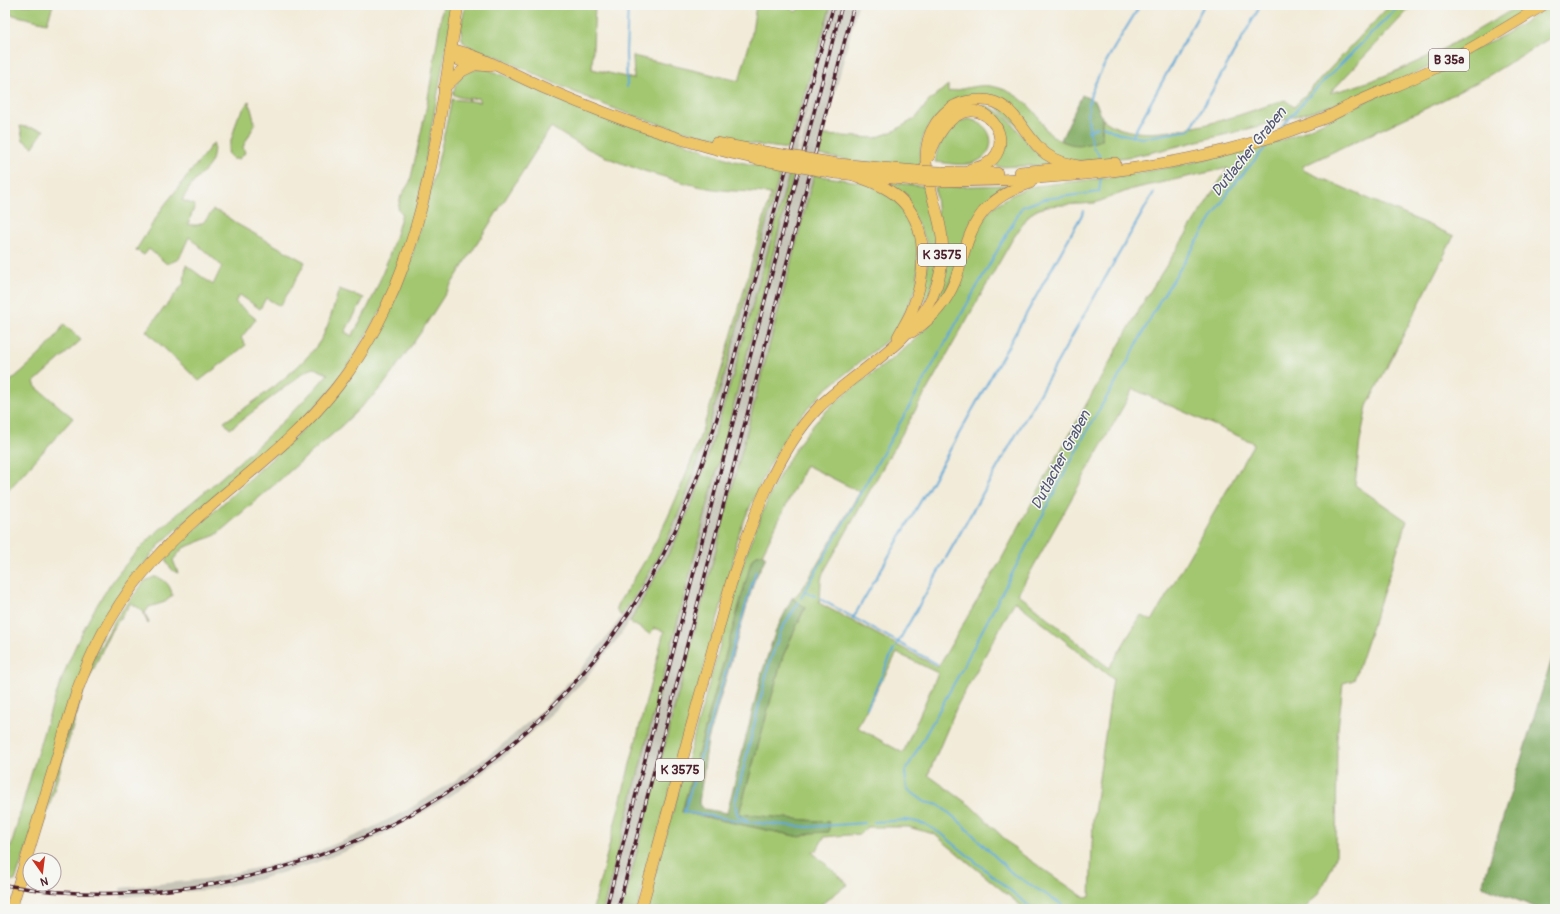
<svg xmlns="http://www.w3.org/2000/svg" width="1560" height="914" font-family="Pangolin,sans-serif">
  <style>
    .industrial { fill: #c6c5b8 }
    .green { fill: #a3c771; stroke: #76734e; fill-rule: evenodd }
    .forest { fill: #82ac63; stroke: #666647 }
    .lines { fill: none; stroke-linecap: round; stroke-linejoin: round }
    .stream { stroke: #60a9d8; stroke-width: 2 }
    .major-casing { stroke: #856668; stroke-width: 12 }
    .major { stroke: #ecc669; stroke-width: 11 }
    .rail-casing { stroke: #4a1f2b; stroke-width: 3.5 }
    .rail { stroke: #f6f6f2; stroke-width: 2; stroke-dasharray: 6; stroke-linecap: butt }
    .major-bridge-casing { stroke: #856668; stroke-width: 12; stroke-linecap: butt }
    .major-bridge { stroke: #ecc669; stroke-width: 11 }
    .labels { text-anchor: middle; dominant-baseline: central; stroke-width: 3; stroke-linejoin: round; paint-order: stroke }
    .shield { fill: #f6f6f2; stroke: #7e6067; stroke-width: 1 }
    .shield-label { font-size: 13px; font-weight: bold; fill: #4a1f2b }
    .water-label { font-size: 15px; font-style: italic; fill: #535670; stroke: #f6f6f2 }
  </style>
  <rect width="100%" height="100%" fill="#f6f6f2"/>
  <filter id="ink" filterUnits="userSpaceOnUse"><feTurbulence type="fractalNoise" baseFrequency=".025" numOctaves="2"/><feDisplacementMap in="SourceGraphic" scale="8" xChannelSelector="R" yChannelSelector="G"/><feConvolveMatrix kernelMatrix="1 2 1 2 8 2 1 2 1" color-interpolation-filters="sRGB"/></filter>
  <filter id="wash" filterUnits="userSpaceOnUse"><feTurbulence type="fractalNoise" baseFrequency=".012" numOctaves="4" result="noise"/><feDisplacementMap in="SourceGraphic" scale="16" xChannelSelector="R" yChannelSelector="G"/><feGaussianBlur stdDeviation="0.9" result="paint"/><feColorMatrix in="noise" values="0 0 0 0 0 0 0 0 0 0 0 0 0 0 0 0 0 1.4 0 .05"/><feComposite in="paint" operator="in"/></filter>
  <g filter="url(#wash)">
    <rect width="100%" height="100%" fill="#f2ebd9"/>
    <path class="industrial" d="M 831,5 L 858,5 L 622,909 L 603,909 L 820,70 L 732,379 L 696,494 L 674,544 L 651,589 L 620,636 L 586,678 L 548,718 L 504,757 L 460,790 L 412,819 L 364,844 L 312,864 L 257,880 L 206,890 L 121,897 L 120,888 L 205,879 L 280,863 L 308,855 L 359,834 L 407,810 L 454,781 L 497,749 L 541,711 L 578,672 L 612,630 L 643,584 L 667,540 L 688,491 L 724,376 L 777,186 Z"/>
    <g class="green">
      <path d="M 5,5 L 53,5 L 47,23 L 5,13 Z"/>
      <path d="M 443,5 L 454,5 L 417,207 L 403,261 L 383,307 L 336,384 L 301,422 L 162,542 L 129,582 L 111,609 L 15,881 L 5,880 L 5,842 L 11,847 C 21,809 32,771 43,734 C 64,668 87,607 134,555 C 158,528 188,506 215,483 C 255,449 293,414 328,374 L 314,368 L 306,371 L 230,429 L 224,422 C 253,403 307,366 323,336 C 330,322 334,305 339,289 L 364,298 L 345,332 L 352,336 C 375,299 391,255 402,213 L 398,209 L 401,196 L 410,182 L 427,105 Z"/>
      <path d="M 465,5 L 595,5 L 592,69 L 634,79 L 633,56 L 739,81 L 751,38 L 756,5 L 785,5 L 796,12 L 802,5 L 831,5 L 788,149 C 745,143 702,137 660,124 C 605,108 553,83 501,58 C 492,54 467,49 463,41 C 458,31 464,15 465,5 Z"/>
      <path d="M 1390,5 L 1413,5 L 1330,93 C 1398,77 1460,41 1520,5 L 1536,5 C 1500,26 1465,49 1429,67 C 1357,101 1280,122 1202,140 C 1163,150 1122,161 1081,161 C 1069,161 1059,157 1049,153 L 984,96 C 945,114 918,115 920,166 L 857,162 L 819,155 L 824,135 L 875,138 L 894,131 L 916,118 L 928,102 L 948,85 L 948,92 C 959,90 979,84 990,86 C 1008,88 1025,100 1036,114 C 1041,119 1043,127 1048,132 C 1063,147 1082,146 1102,140 L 1102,118 C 1139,154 1241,114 1285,100 L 1294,107 Z"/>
      <path d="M 1552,5 L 1555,5 L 1555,35 L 1483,79 L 1433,105 L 1303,166 L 1303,170 L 1454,236 L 1367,406 L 1360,441 L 1355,485 L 1407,521 L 1354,680 L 1343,683 L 1337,738 L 1336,856 C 1330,875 1319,896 1304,909 L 1025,909 L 934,834 L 908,827 L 867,827 L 860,834 L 824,837 L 817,850 L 812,852 L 848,884 L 815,909 L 645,909 L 745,557 C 767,497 789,443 838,400 C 866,376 900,357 925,329 C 932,322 936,309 940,300 C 952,276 975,221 995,206 C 1006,197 1022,189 1035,186 L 1113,177 L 1176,166 L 1272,144 L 1302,132 L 1504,35 ZM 1228,168 L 1144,301 L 1049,471 L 1001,560 L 938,667 L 819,603 C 822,593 819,583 823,573 L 1012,240 L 1029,215 L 1037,210 L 1047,206 L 1095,203 L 1132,189 ZM 1133,389 L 1254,443 L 1152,621 L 1141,615 L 1109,668 L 1018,594 ZM 806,465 L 860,492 L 805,585 L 796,596 L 792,598 L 805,608 L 783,656 L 739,814 L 829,822 L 811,833 L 800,837 L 682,812 L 752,559 L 757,555 L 762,554 ZM 1015,601 L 1113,679 L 1093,821 L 1090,897 L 1085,898 L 1017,851 L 971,806 L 928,775 L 958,704 ZM 897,653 L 938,673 L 903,753 L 857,727 Z"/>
      <path d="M 484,68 L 734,161 L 781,170 L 724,376 L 688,491 L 667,540 L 643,584 L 621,616 L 617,611 L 617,605 C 635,578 653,549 667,519 C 715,415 739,302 771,194 C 755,191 739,192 722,190 C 703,188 684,183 665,177 C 624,166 586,151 551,127 L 421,332 L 382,387 L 335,432 L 216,535 L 183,548 L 173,560 L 178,573 C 172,571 168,566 166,560 L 172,550 L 302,431 L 395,299 L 410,263 L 438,161 L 452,99 L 480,102 L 478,98 C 470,99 460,99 453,94 C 459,73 464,72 484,68 Z"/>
      <path d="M 249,101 L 255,124 L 243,147 L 245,153 L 239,159 L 233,159 L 229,155 L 228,151 L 238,117 Z"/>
      <path d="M 984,105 C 1019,117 1021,146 1049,162 L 1049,165 L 997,167 L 997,163 C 1012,139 1006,122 982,108 Z"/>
      <path d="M 968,119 C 993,123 1000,151 976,162 C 964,167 948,163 935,162 C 938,141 947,125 968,119 Z"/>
      <path d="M 20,126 L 44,130 L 33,147 L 23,140 Z"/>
      <path d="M 214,142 C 214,166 208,166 194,182 C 189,187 186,194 182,200 L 195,205 L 188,224 C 202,228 206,220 213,210 L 222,213 L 237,224 L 305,262 L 293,285 L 280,306 L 266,298 L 260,309 L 240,295 L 235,302 L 256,319 L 241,338 L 246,345 L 199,381 L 146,331 L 184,283 L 186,265 L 213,285 L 222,266 L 189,237 L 179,259 L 167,264 L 149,249 L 144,255 L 136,250 L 163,207 Z"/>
      <path d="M 790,172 L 794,172 L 603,909 L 593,909 L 664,631 L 654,628 L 650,634 L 630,622 L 674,544 L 696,494 L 732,379 Z"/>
      <path d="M 814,175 L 867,183 L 898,201 L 917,232 L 918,285 L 899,326 L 891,337 L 824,391 L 800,417 L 783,441 L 765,474 L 746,516 L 736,541 L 733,563 L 637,909 L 622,909 Z"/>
      <path d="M 887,182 L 923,186 C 934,220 943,254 931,289 C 927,300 918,311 912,321 L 925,286 L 928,258 L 927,243 L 904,197 Z"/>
      <path d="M 1009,185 L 1009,187 L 989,200 L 943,296 L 927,315 L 944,278 L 935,187 Z"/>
      <path d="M 64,324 L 81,340 L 34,382 L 36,387 L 73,418 L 5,494 L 5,416 L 8,411 L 5,401 L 5,386 C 26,367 50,349 64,324 Z"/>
      <path d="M 154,577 C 163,577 172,586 172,596 L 165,602 L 149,607 L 145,613 L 149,623 L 148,624 L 143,611 L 131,603 L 111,631 L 84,690 L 33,860 L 30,860 L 65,742 L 94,659 L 116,618 L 145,581 Z"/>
    </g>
    <g class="forest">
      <path d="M 1082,95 L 1096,102 L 1102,118 L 1102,140 C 1087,145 1074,148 1061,140 Z"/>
      <path d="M 762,554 L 766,557 L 754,581 L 708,740 L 699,803 L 704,809 L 727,813 L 762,673 L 775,633 L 792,598 L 805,607 L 783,656 L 739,814 L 829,822 L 829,832 L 811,833 L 800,837 L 682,812 L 752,559 L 757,555 Z"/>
      <path d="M 1555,649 L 1555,909 L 1540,909 L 1482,886 Z"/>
    </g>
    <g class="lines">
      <g class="stream">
        <path d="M 627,87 L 626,52 L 628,5"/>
        <path d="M 1103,126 L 1117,133 L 1142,138 L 1190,130 L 1261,5"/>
        <path d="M 1281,128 L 1307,98 L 1400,5"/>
        <path d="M 1088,131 L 1098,127"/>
        <path d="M 1132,137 L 1204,5"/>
        <path d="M 1092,143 C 1087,125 1086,103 1094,86 C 1106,58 1125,31 1140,5"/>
        <path d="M 1093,147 L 1099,155 L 1100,160"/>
        <path d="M 756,571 L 684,812 L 748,822 L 808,827 L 864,823"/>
        <path d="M 804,591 L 815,596"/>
        <path d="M 801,598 L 1022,207 L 1044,199 L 1099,192 L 1101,176"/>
        <path d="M 820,599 L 937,664"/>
        <path d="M 853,618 L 933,480 L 1084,211"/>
        <path d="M 896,646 L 1154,192"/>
        <path d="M 867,708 L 894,649"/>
        <path d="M 747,821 L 737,814 L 735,803 L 769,664 L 782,628 L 799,602"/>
        <path d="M 874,822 L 908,820 L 925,824 L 943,835 L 1033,909"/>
        <path d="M 1069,909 L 1013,874 L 960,822 L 939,805 L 925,802 L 907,789 L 905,772 L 962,669 L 1090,425 L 1126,365 L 1159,302 L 1231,188 L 1270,142"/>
      </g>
    </g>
  </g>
  <g filter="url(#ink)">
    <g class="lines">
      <defs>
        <g id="major">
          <path d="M 451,49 C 483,56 518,77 549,90 C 614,118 688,144 757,159"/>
          <path d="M 450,54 C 462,65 476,65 491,66"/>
          <path d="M 444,88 L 462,71 L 474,65"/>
          <path d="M 716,143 L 759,151"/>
          <path d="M 929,156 C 967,54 1041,156 971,169"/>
          <path d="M 838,164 L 916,171"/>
          <path d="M 941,172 L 997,173"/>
          <path d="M 1020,172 L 1115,163"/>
          <path d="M 835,173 L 915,180"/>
          <path d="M 851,174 C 864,179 878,183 890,191 C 930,217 928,270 912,310 C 909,319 902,328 898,337"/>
          <path d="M 938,181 C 1067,181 1197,168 1317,121 C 1329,117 1339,111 1349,106 C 1377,92 1407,82 1435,68 C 1472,49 1508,27 1543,5"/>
          <path d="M 912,332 C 932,319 946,303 955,281 C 964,256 968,226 988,207 C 1000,195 1015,188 1030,183"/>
          <path d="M 11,909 L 78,688 C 96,640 120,597 154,560 C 211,497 285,454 337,387 C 424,277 436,139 458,5"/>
          <path d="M 641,909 L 731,583 C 750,526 776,451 819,407 C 856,371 909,346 932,297 C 941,278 944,259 942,238 C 938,200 912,159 936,123 C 941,116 947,110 954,106 C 962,102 970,100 979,100 C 1015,98 1022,136 1046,154 C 1057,162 1070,164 1083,167"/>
        </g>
      </defs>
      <use href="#major" class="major-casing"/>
      <use href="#major" class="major"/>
      <defs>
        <g id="rail">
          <path d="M 5,885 C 117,905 236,889 341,847 C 501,784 630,651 692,491 C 717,428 733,361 751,295 C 778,198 805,101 834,5"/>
          <path d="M 606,909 L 842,5"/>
          <path d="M 618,909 L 854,5"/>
        </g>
      </defs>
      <use href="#rail" class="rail-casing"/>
      <use href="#rail" class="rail"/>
      <defs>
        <g id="major-bridge">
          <path d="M 759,151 L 838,164"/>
          <path d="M 757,159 L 835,173"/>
          <path d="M 916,171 L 941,172"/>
          <path d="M 915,180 L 938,181"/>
        </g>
      </defs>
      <use href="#major-bridge" class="major-bridge-casing"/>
      <use href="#major-bridge" class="major-bridge"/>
    </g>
  </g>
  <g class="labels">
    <g class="shield">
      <rect x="1429" y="49" width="40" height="22" rx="3"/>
      <rect x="918" y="244" width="48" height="22" rx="3"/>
      <rect x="656" y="759" width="48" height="22" rx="3"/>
    </g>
    <g class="shield-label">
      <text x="1449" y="60">B 35a</text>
      <text x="942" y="255">K 3575</text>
      <text x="680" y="770">K 3575</text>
    </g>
    <g class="water-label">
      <text transform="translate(1249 152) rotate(-51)">Dutlacher Graben</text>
      <text transform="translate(1061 460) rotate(-62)">Dutlacher Graben</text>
    </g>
  </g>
  <rect width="1560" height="914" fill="none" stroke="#f6f6f2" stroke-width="20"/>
  <g transform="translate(42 872) rotate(166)"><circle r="19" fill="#f6f6f2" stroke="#b1a0a2"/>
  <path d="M0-3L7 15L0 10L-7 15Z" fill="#c8321e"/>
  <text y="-6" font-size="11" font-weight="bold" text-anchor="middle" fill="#4a1f2b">N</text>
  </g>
</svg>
